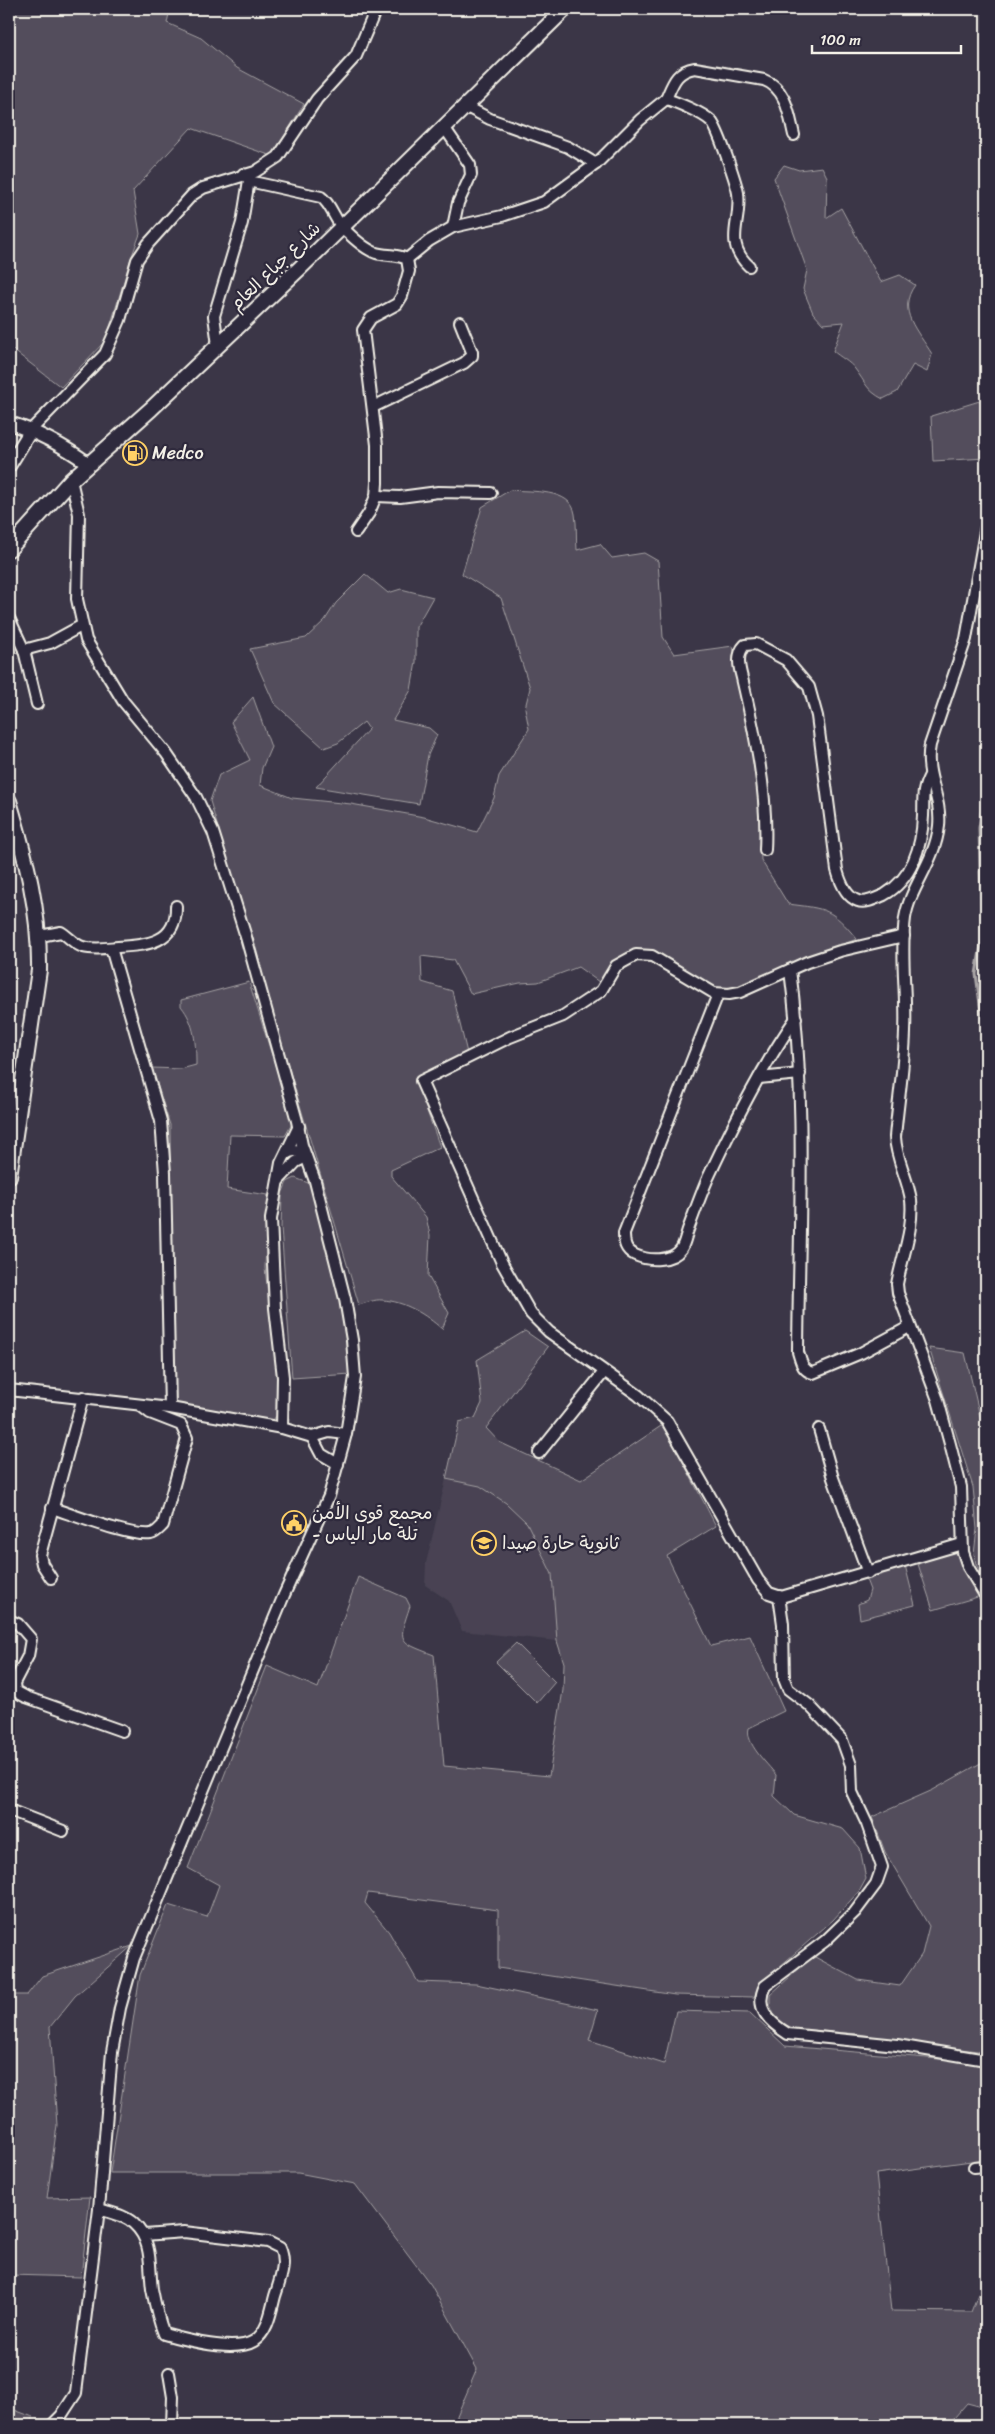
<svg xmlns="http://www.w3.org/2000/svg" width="995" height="2434" font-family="Sriracha,'Playpen Sans Arabic',sans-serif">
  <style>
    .built { fill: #484352 }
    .green { fill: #534e5c; stroke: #a4a0a2 }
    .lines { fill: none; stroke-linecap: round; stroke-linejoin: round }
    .stream { stroke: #aaa6a7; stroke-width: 3 }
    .minor-casing { stroke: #f4f1e8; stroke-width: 14 }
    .tertiary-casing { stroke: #f4f1e8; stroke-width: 16 }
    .secondary-casing { stroke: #f4f1e8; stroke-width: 18 }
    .minor { stroke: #2f2a3d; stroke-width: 10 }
    .tertiary { stroke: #2f2a3d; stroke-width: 12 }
    .secondary { stroke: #2f2a3d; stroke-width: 14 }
    .labels { text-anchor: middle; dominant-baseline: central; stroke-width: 4.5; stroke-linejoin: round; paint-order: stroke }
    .street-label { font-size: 18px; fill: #f4f1e8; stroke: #2f2a3d }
    .poi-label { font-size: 18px; fill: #f4f1e8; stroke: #2f2a3d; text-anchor: start }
  </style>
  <rect width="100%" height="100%" fill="#3b3647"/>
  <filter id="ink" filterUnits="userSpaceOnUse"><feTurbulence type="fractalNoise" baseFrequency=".02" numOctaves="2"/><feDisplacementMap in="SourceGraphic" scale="10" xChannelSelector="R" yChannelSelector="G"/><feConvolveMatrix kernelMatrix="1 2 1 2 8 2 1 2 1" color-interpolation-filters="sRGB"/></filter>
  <g filter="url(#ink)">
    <path class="built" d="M 446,1479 L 480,1486 L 506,1503 L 527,1523 L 552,1575 L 557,1641 L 462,1631 L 449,1601 L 425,1585 L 426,1563 Z"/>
    <g class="green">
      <path d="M 9,9 L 170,9 L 167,23 L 201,38 L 237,68 L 304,104 L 272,156 L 191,128 L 133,191 L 140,234 L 130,261 L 106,340 L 61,387 L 9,347 Z"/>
      <path d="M 784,165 L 799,170 L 822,167 L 827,177 L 826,218 L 841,208 L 881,282 L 900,275 L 915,285 C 896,311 918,331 932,354 L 927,372 L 913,365 L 897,392 L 883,399 C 866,390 866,383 855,369 C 850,362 840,357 833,351 L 844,322 L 823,324 L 813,313 L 803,289 L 807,270 L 774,178 Z"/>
      <path d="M 986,399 L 986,458 L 933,461 L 931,416 Z"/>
      <path d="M 510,490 C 530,492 571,488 575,514 C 577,526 576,538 577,550 L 600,544 L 612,558 L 644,553 L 658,561 L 663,637 L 674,654 L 733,646 L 749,723 L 757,780 L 761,860 L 788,904 C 827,909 831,908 857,939 L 761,975 L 736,987 L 722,989 L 694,978 L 657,952 L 625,954 L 614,961 L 599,982 L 578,967 L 538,982 L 520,983 L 471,994 L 453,960 L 421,956 L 422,982 L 452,991 L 467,1053 L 415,1078 L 440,1147 L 391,1170 L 391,1176 L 426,1217 L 430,1235 L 428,1276 L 449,1313 L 442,1329 C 426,1315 405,1301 382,1300 C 375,1299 366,1303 359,1305 L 210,801 L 219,775 L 250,760 L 231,722 L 253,697 L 271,747 L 262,768 L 260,785 L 292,798 L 351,804 L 424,817 L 477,832 L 494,798 L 499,776 L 529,729 L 525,708 L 530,688 L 501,598 L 462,574 L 482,507 Z"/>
      <path d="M 365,574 L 388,593 L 401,589 L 433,597 L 416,627 L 416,662 L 411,690 L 393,720 L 429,728 L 437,735 L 428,755 L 419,804 L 316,787 L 369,729 L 364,722 L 338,743 L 324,748 L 274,703 L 250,649 L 306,638 L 325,620 L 336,603 Z"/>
      <path d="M 249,982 L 293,1122 L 285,1136 L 230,1135 L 227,1189 L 268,1195 L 265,1268 L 278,1381 L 277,1415 L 273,1420 L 185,1406 L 175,1404 L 172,1399 L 170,1125 L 152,1068 L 181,1069 L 196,1065 C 196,1044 195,1023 181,1006 L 181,1000 Z"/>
      <path d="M 295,1178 L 311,1184 L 344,1308 L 351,1374 L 292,1378 L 281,1227 L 282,1194 L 287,1182 Z"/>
      <path d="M 525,1331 L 548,1347 L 486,1428 L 499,1442 L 581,1480 L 661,1426 L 666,1429 L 716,1526 L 667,1556 L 711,1646 L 750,1636 L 784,1711 L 749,1728 C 745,1744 767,1763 776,1775 L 774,1796 L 794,1815 L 843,1829 L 860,1848 L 866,1879 L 860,1890 L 833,1920 L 763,1981 L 754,1997 L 675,1995 L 498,1968 L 498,1910 L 368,1893 L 365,1903 L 389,1932 L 418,1982 L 476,1984 L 598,2010 L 589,2040 L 664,2064 L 676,2011 L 750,2013 L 785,2046 L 986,2063 L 986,2159 L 876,2174 L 891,2311 L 971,2312 L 978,2294 L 986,2293 L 986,2408 L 967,2403 L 948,2425 L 453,2425 L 477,2369 L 431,2285 L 355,2184 L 298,2173 L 110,2173 L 140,1975 L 168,1905 L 207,1917 L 219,1885 L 188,1868 L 267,1666 L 318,1688 L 358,1577 L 406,1598 L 410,1606 C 398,1642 397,1641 434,1655 L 444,1766 L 549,1776 L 563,1690 L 564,1663 L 557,1641 L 552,1574 L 527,1523 L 506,1503 L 480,1486 L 446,1479 L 459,1422 L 475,1418 L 482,1403 L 477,1360 Z"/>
      <path d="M 929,1348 L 965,1353 L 986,1442 L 986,1585 L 976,1564 L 974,1554 L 977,1529 L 973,1487 Z"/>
      <path d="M 957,1551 C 962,1567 973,1581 981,1596 L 933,1610 L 917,1561 Z"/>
      <path d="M 905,1565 L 915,1605 L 860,1619 L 858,1604 L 867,1600 L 870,1590 L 865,1577 Z"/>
      <path d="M 516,1643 L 555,1682 L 537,1703 L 496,1662 Z"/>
      <path d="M 986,1760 L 986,2052 L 910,2043 L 859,2034 L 796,2029 L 783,2024 L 775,2017 L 770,2005 L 770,1995 L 813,1956 L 858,1980 L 900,1986 L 922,1954 L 929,1926 L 885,1852 L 872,1817 L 933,1790 Z"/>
      <path d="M 132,1946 L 75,1996 L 50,2027 L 57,2125 L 47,2198 L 90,2197 L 81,2277 L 9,2275 L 9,1995 L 27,1995 L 42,1976 Z"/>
      <path d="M 9,2408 L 33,2417 L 32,2425 L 9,2425 Z"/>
    </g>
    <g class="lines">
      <path class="stream" d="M 986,778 L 979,828 L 982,939 L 976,974 L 986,1050"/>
      <defs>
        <g id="minor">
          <path d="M 666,99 C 673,83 676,71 695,68 L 764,80 C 786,88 789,114 794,135"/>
          <path d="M 465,106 L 490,119 L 568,147 L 596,164"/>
          <path d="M 444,127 L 470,165 L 471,175 L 458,203 L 453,227"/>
          <path d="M 243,174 L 253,182 L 321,197 C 332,205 334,220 344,229 C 352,237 365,249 376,253 C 387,256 397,254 407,259 L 409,271 L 402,296 L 397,304 L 371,318 L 363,330 L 377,445 L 377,483 L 376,496 L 369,513 L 356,532"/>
          <path d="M 407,259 L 429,241 L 453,227 L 502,216 L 544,202 L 596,164 L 640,120 L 666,99 C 676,102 703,113 711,121 C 718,128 736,182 738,193 C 742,223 723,242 749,266"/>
          <path d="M 218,345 L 214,316 L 242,223 L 249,180"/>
          <path d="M 373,407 L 464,363 L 472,356 L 472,352 L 460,322"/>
          <path d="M 31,430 L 105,354 L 120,320 L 137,260 L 148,244 L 192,195 L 203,188 L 255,172 L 278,157 L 317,99 L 356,56 L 376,9"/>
          <path d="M 376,496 L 400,497 L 438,492 L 491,493"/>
          <path d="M 986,526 L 966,639 L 930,745 C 924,776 942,796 939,826 C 935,862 910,887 905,918 C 900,955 907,994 905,1032 C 904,1067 898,1102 895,1137 C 896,1159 908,1179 911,1200 C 914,1228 902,1257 897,1284 L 898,1293 L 938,1400 L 950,1444 L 961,1487 L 963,1552 L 968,1567 L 986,1597"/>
          <path d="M 9,618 L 24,650 L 50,643 L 81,626"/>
          <path d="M 24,650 L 37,704"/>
          <path d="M 765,850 C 768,792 755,734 742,678 C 739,667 736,654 745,645 L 756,644 L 786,660 L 809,687 L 817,716 L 837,870 C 840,881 846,897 858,901 C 865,904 877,898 884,895 C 912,879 922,847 923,816 C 924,798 921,792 930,775"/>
          <path d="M 40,936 L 61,932 C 68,936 75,945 83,947 C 95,950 106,948 118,947 C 147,945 177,943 176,906"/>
          <path d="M 904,936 L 840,951 L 807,962 L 740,992 L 729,994 L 714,993 L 652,956 L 636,955 L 616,966 L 601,991 L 563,1016 L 510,1037 L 421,1081 L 502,1263 L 531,1314 L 549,1332 L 638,1395 L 667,1421 L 758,1580 L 769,1593 L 781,1597 L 962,1544"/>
          <path d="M 111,948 L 161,1121 L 165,1173 L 170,1408"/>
          <path d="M 790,970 C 807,1097 799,1224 798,1352 C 801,1361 802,1371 813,1373 L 861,1353 L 909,1327"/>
          <path d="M 718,994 L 624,1233 C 624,1243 625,1250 635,1255 C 648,1261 672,1262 681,1249 C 685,1243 686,1234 689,1227 C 695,1211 701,1194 708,1178 C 734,1123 761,1068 796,1018"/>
          <path d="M 759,1078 L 800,1074"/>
          <path d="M 278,1181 L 296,1162 L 306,1157 C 299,1150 293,1149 286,1154"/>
          <path d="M 9,1390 L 170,1408 L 282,1428 L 312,1437 L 329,1432 L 346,1434"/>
          <path d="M 282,1428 L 283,1377 L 275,1308 L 271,1219 L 281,1163 L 299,1126"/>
          <path d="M 819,1429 L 833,1478 L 868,1573"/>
          <path d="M 312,1437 L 321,1454 L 338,1464"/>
          <path d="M 539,1453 L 604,1372"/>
          <path d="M 52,1508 C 74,1515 130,1537 151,1534 C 156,1533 159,1529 163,1525 L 187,1438 L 181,1425 L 150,1413 L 141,1406"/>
          <path d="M 51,1578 L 42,1564 L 40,1555 L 83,1397"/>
          <path d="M 779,1596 L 783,1624 L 784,1679 L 788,1689 L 809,1705 L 842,1740 L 851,1765 L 852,1792 L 867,1824 L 882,1867 L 876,1884 L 855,1912 L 825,1941 L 765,1986 C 754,2008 769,2022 788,2034 L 897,2045 L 986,2060"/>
          <path d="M 9,1620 L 18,1624 L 31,1639 L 28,1656 L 14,1683 L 15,1691 L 26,1697 L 122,1731"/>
          <path d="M 9,1810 L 63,1831"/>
          <path d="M 974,2167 L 986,2166"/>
          <path d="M 99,2209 C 111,2213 125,2215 134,2224 C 153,2241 149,2267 152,2289 C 155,2305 158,2319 164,2334 C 185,2340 235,2353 254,2341 C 268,2332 271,2311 275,2296 C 280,2280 287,2264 280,2248 L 268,2242 L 184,2232 L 144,2235"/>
          <path d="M 169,2373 L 173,2397 L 172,2425"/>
          <path d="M 52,2425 L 61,2416 L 76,2393 L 99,2209 L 112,2052 L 120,2008 L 134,1958 L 284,1595 L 329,1496 L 346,1434 L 355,1377 L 352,1340 L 345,1299 L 315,1181 L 302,1145 L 297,1121 L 246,937 L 213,832 L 196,797 L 166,753 L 123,701 L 86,640 L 77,599 L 79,514 L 71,480"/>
        </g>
        <g id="tertiary">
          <path d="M 9,423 C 38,432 64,446 89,464"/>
          <path d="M 9,466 L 31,430"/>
        </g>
        <g id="secondary">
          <path d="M 9,549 L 71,480 L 151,409 L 300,268 L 565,9"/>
          <path d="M 9,801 C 26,859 40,910 39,970 L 9,1176"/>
        </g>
      </defs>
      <use href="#minor" class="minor-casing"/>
      <use href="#tertiary" class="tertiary-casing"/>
      <use href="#secondary" class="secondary-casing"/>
      <use href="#minor" class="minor"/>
      <use href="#tertiary" class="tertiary"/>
      <use href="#secondary" class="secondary"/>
    </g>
  </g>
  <defs>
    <symbol id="fuel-ring" viewBox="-11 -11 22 22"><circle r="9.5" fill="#2f2a3d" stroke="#ffd166" stroke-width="1.5"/><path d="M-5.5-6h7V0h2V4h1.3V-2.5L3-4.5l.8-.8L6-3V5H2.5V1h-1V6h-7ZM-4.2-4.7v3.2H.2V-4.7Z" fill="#ffd166"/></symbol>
    <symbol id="civic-ring" viewBox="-11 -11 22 22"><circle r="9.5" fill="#2f2a3d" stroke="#ffd166" stroke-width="1.5"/><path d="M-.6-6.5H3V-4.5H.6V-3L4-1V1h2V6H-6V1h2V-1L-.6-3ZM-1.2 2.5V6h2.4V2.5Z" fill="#ffd166"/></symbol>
    <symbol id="school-ring" viewBox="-11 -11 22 22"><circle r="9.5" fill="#2f2a3d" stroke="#ffd166" stroke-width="1.5"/><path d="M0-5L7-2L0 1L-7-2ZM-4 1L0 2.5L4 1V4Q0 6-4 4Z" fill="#ffd166"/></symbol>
  </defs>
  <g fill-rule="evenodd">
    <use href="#fuel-ring" x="121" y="439" width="28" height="28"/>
    <use href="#civic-ring" x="280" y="1509" width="28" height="28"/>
    <use href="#school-ring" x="470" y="1529" width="28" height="28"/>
  </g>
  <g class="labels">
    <g class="street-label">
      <text transform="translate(275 266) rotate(-44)">شارع جباع العام</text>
    </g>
    <g class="poi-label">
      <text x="152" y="453">Medco</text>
      <text x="312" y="1513">مجمع قوى الأمن<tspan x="312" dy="21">- تلة مار الياس</tspan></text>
      <text x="502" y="1543">ثانوية حارة صيدا</text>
    </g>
  </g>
  <rect width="995" height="2434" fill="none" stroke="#2f2a3d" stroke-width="30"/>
  <rect x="15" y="15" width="965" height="2404" fill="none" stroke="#f4f1e8" stroke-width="2" filter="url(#ink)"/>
  <path d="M812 45v8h149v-8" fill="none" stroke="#f4f1e8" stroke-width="2.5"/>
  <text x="820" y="45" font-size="15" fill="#f4f1e8" stroke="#2f2a3d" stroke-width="4" paint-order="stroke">100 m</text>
</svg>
